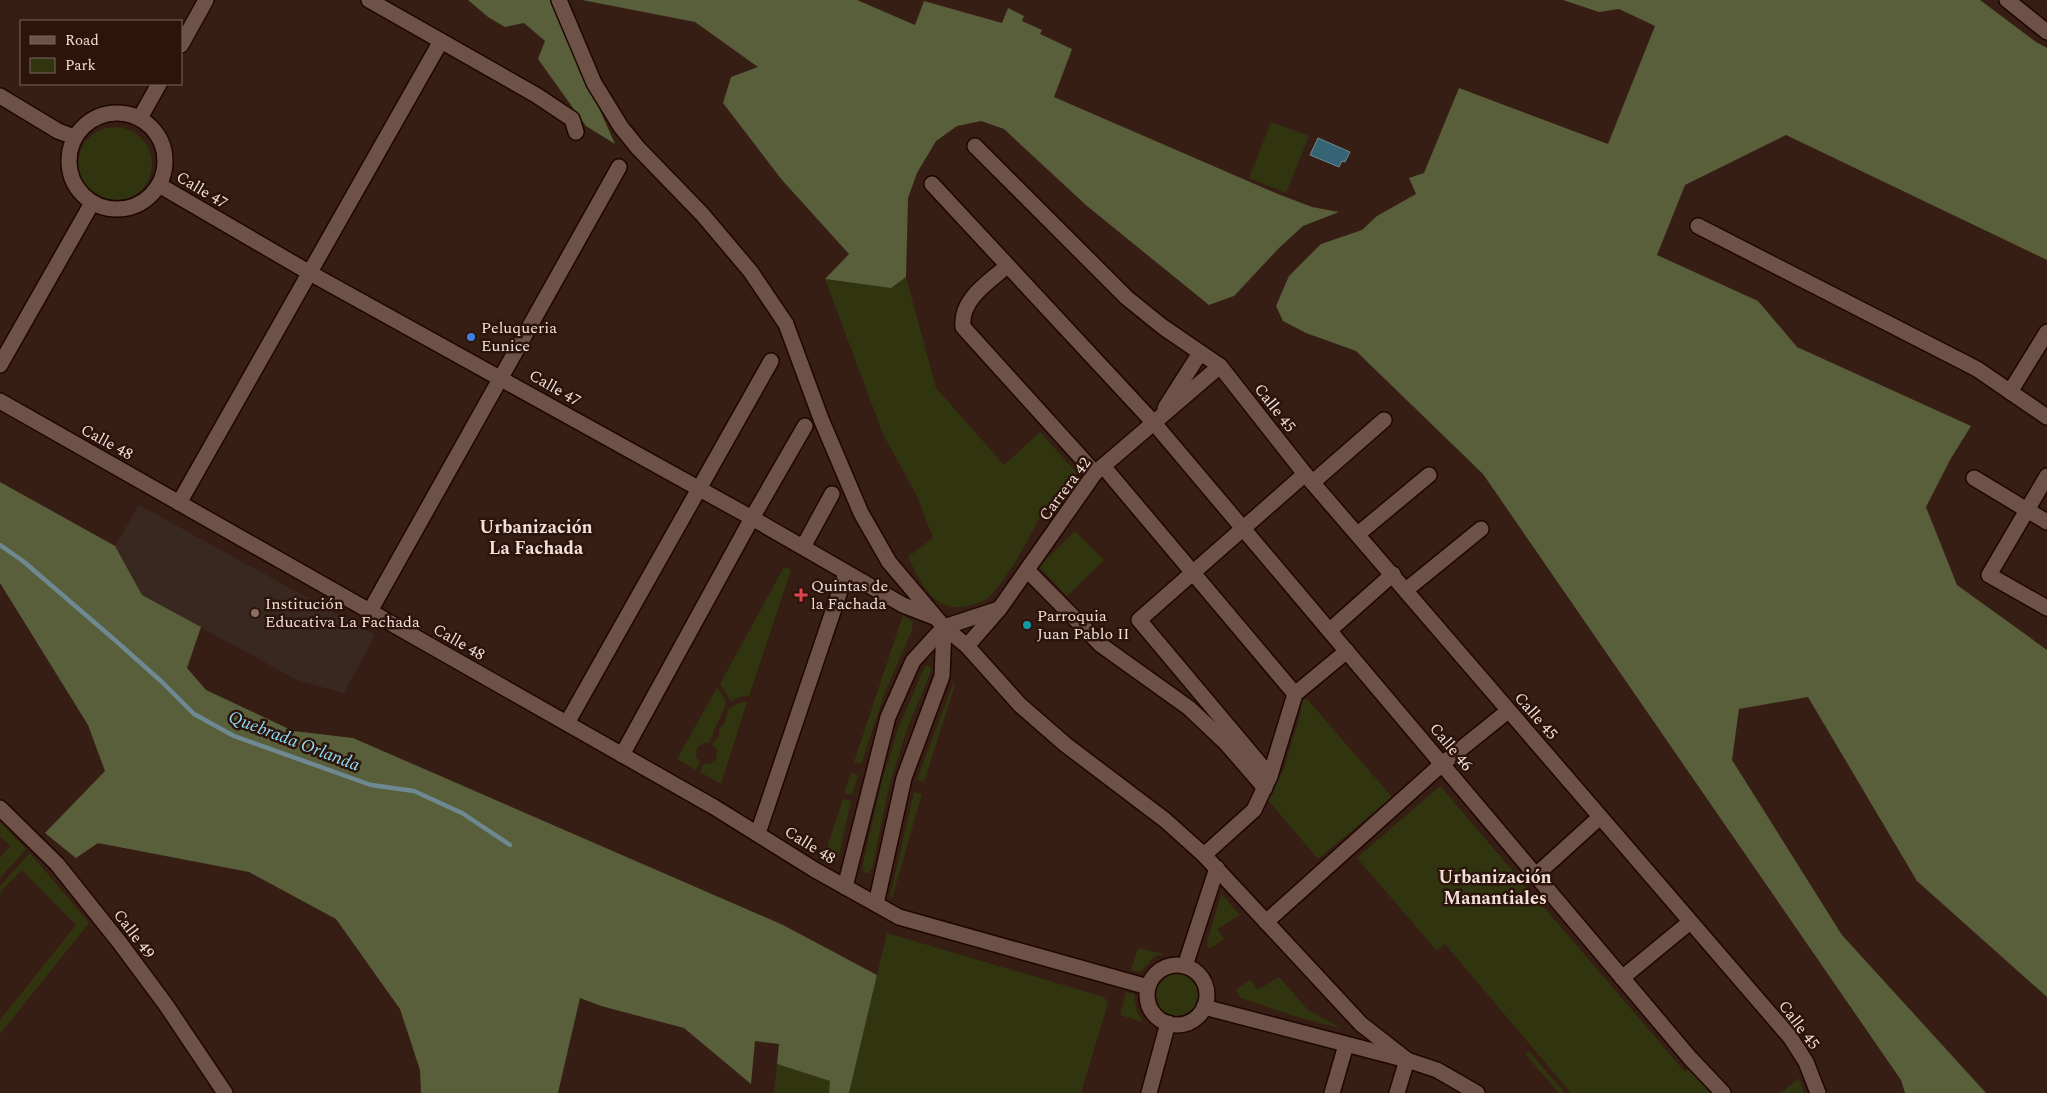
<svg xmlns="http://www.w3.org/2000/svg" width="2047" height="1093" font-family="Spectral,serif">
  <style>
    .education { fill: #39281f }
    .green { fill: #303510 }
    .forest { fill: #585f3a }
    .water { fill: #366474; stroke: #6e8992 }
    .lines { fill: none; stroke-linecap: round; stroke-linejoin: round }
    .stream { stroke: #6e8992; stroke-width: 4.5 }
    .street-casing { stroke: #1d0701; stroke-width: 18 }
    .street { stroke: #6f5247; stroke-width: 15 }
    .shop-dot { fill: #3f7fe0; stroke: #2c140a; stroke-width: 2 }
    .health-dot { fill: #e0444e; stroke: #2c140a; stroke-width: 2 }
    .education-dot { fill: #8d6e63; stroke: #2c140a; stroke-width: 2 }
    .culture-dot { fill: #0f9aa8; stroke: #2c140a; stroke-width: 2 }
    .labels { text-anchor: middle; dominant-baseline: central; stroke-width: 5; stroke-linejoin: round; paint-order: stroke }
    .street-label { font-size: 16px; fill: #f1dfd8; stroke: #2c140a }
    .poi-label { font-size: 16px; fill: #f1dfd8; stroke: #2c140a; text-anchor: start }
    .neighbourhood-label { font-size: 18px; font-weight: bold; fill: #f1dfd8; stroke: #2c140a }
    .water-label { font-size: 18px; font-style: italic; fill: #8edcf9; stroke: #2c140a }
  </style>
  <rect width="100%" height="100%" fill="#371e14"/>
  <path class="education" d="M 139,505 L 375,635 L 344,693 L 299,681 L 142,595 L 115,546 Z"/>
  <g class="green">
    <path d="M 1271,122 L 1309,136 L 1286,193 L 1249,178 Z"/>
    <circle cx="115" cy="164" r="37"/>
    <path d="M 906,277 L 936,388 L 1004,465 L 1040,432 L 1077,473 C 1067,484 1054,495 1046,507 C 1028,537 1013,573 988,598 C 984,602 976,603 970,605 C 935,616 921,583 908,557 L 933,538 L 917,496 L 883,434 L 825,279 L 891,288 Z"/>
    <path d="M 1075,531 L 1104,560 L 1067,596 L 1039,567 Z"/>
    <path d="M 784,567 L 791,570 L 749,696 L 740,697 L 731,701 L 720,684 Z"/>
    <path d="M 903,615 L 913,622 L 912,630 L 885,692 L 861,764 L 854,762 Z"/>
    <path d="M 925,666 L 930,666 L 931,671 L 906,732 L 889,787 L 872,869 L 868,873 L 865,873 L 862,868 L 881,784 L 898,729 Z"/>
    <path d="M 954,682 L 955,685 L 924,782 L 917,779 Z"/>
    <path d="M 717,688 L 725,699 L 725,706 L 709,743 L 703,743 L 697,748 L 696,757 L 700,762 L 696,770 L 677,759 Z"/>
    <path d="M 1306,698 L 1392,797 L 1318,859 L 1268,800 L 1284,769 L 1301,712 L 1302,702 Z"/>
    <path d="M 742,702 L 747,702 L 721,784 L 700,772 L 703,764 L 710,764 L 716,759 L 717,750 L 712,744 L 719,736 L 719,729 L 724,724 L 729,708 Z"/>
    <path d="M 851,773 L 858,775 L 852,795 L 844,793 Z"/>
    <path d="M 1440,786 L 1685,1072 L 1694,1065 L 1719,1093 L 1571,1093 L 1445,944 L 1437,951 L 1357,858 Z"/>
    <path d="M 914,792 L 922,794 L 892,898 L 890,896 Z"/>
    <path d="M 843,799 L 851,801 L 838,860 L 829,865 L 822,862 Z"/>
    <path d="M 0,822 L 26,849 L 0,878 L 0,858 L 10,846 L 0,836 Z"/>
    <path d="M 30,853 L 89,923 L 0,1034 L 0,1020 L 76,925 L 22,870 L 1,891 L 0,897 L 0,886 Z"/>
    <path d="M 1221,894 L 1240,915 L 1217,929 L 1224,939 L 1209,949 L 1207,943 Z"/>
    <path d="M 887,933 L 1104,997 L 1108,1003 L 1081,1093 L 849,1093 Z"/>
    <path d="M 1138,948 L 1164,954 L 1155,956 L 1140,972 L 1131,970 Z"/>
    <circle cx="1177" cy="995" r="21"/>
    <path d="M 1279,977 L 1308,1010 L 1341,1028 L 1300,1018 L 1241,998 L 1236,990 L 1250,980 L 1257,990 Z"/>
    <path d="M 1126,992 L 1134,994 L 1137,1012 L 1143,1022 L 1120,1015 Z"/>
    <path d="M 1529,1051 L 1565,1093 L 1559,1093 L 1525,1054 Z"/>
    <path d="M 777,1064 L 830,1081 L 829,1093 L 774,1093 Z"/>
    <path d="M 1799,1078 L 1804,1093 L 1781,1093 Z"/>
  </g>
  <g class="forest">
    <path d="M 468,0 L 551,0 L 615,144 L 586,126 L 538,59 L 545,41 L 524,23 L 505,27 L 488,17 Z"/>
    <path d="M 582,0 L 857,0 L 915,25 L 924,1 L 1002,23 L 1008,8 L 1024,16 L 1022,21 L 1042,30 L 1040,34 L 1072,49 L 1054,97 L 1278,194 L 1312,207 L 1339,212 L 1303,226 L 1278,249 L 1234,296 L 1209,305 L 1087,206 L 1004,129 L 981,121 L 957,126 L 936,141 L 917,173 L 908,198 L 906,277 L 891,288 L 825,279 L 849,254 L 782,180 L 723,103 L 731,77 L 758,67 L 695,22 Z"/>
    <path d="M 1563,0 L 1980,0 L 2036,42 L 2047,48 L 2047,260 L 1786,135 L 1685,185 L 1657,255 L 1758,301 L 1797,347 L 1971,426 L 1950,460 L 1926,507 L 1957,585 L 2047,650 L 2047,997 L 1917,881 L 1808,697 L 1739,709 L 1732,760 L 1842,935 L 1986,1093 L 1905,1093 L 1901,1080 L 1483,474 L 1356,351 L 1306,333 L 1283,321 L 1276,306 L 1289,276 L 1321,244 L 1362,230 L 1377,216 L 1416,194 L 1409,178 L 1424,173 L 1459,88 L 1608,144 L 1655,26 L 1619,9 L 1599,12 Z"/>
    <path d="M 0,482 L 115,546 L 142,595 L 201,627 L 187,668 L 206,690 L 293,731 L 353,738 L 783,925 L 877,975 L 849,1093 L 829,1093 L 830,1081 L 777,1064 L 779,1044 L 755,1041 L 751,1084 L 684,1028 L 601,1006 L 580,998 L 558,1093 L 421,1093 L 420,1070 L 400,1009 L 336,919 L 249,872 L 98,843 L 76,858 L 45,833 L 105,771 L 88,725 L 0,583 Z"/>
  </g>
  <path class="water" d="M 1318,138 L 1350,152 L 1345,162 L 1342,161 L 1339,167 L 1310,155 Z"/>
  <g class="lines">
    <path class="stream" d="M 0,545 L 23,561 L 116,641 L 162,682 L 194,714 L 234,736 L 371,785 L 414,791 L 462,813 L 510,845"/>
    <defs>
      <g id="street">
        <path d="M 369,0 L 536,95 L 572,119 L 576,132"/>
        <path d="M 559,0 L 594,83 L 621,127 L 638,148 L 702,214 L 751,272 L 786,324 L 821,419 L 861,513 L 889,562 L 944,627 L 967,646 L 1020,705 L 1066,745 L 1165,820 L 1204,855 L 1361,1024 L 1407,1060"/>
        <path d="M 2007,0 L 2047,32"/>
        <path d="M 181,45 L 206,0"/>
        <path d="M 0,96 L 58,131 L 74,137"/>
        <circle cx="117" cy="161" r="48"/>
        <path d="M 140,118 L 159,84"/>
        <path d="M 975,146 L 1127,298 L 1163,327 L 1220,366 L 1305,474 L 1790,1037 L 1806,1062 L 1818,1093"/>
        <path d="M 932,184 L 1154,423 L 1690,1058 L 1723,1093"/>
        <path d="M 159,185 L 310,273 L 752,518 L 903,605 L 934,617"/>
        <path d="M 1698,226 L 1977,369 L 2047,417"/>
        <path d="M 1007,266 C 989,282 960,299 963,327 L 1095,473"/>
        <path d="M 0,365 L 92,203"/>
        <path d="M 2010,392 L 2047,332"/>
        <path d="M 0,401 L 714,807 L 815,870 L 899,917 L 1148,987"/>
        <path d="M 1165,408 L 1200,353"/>
        <path d="M 1103,466 L 1295,694"/>
        <path d="M 2047,476 L 1989,575 L 2047,608"/>
        <path d="M 1974,478 L 2047,522"/>
        <path d="M 1313,482 L 1384,420"/>
        <path d="M 179,503 L 441,41"/>
        <path d="M 1358,534 L 1429,475"/>
        <path d="M 803,547 L 832,494"/>
        <path d="M 1027,570 L 1101,645 L 1189,708 L 1226,743 L 1265,788"/>
        <path d="M 1406,590 L 1481,529"/>
        <path d="M 370,611 L 619,167"/>
        <path d="M 1330,630 L 1393,574"/>
        <path d="M 967,646 L 1000,608 L 1095,473 L 1220,366"/>
        <path d="M 567,723 L 771,361"/>
        <path d="M 622,755 L 752,518 L 805,426"/>
        <path d="M 1270,776 L 1139,620 L 1305,474"/>
        <path d="M 0,808 L 57,864 L 120,943 L 166,1005 L 225,1093"/>
        <path d="M 758,833 L 846,573"/>
        <path d="M 1204,855 L 1254,810 L 1270,776 L 1295,694 L 1347,651"/>
        <path d="M 1536,875 L 1600,817"/>
        <path d="M 845,887 L 888,717 L 913,661 L 944,627 L 999,609"/>
        <path d="M 876,904 L 904,778 L 942,676 L 944,627"/>
        <path d="M 1266,922 L 1442,764 L 1508,711"/>
        <circle cx="1177" cy="995" r="30"/>
        <path d="M 1185,966 L 1217,868"/>
        <path d="M 1622,978 L 1690,922"/>
        <path d="M 1204,1007 L 1407,1060 L 1437,1070 L 1477,1093"/>
        <path d="M 1149,1093 L 1168,1023"/>
        <path d="M 1332,1093 L 1346,1045"/>
        <path d="M 1397,1093 L 1407,1060"/>
      </g>
    </defs>
    <use href="#street" class="street-casing"/>
    <use href="#street" class="street"/>
  </g>
  <circle class="shop-dot" cx="471" cy="337" r="5"/>
  <path class="health-dot" d="M798.5 587.5h5v5h5v5h-5v5h-5v-5h-5v-5h5z"/>
  <circle class="education-dot" cx="255" cy="613" r="5"/>
  <circle class="culture-dot" cx="1027" cy="625" r="5"/>
  <g class="labels">
    <g class="street-label">
      <text transform="translate(202 190) rotate(31)">Calle 47</text>
      <text transform="translate(555 388) rotate(30)">Calle 47</text>
      <text transform="translate(1275 408) rotate(52)">Calle 45</text>
      <text transform="translate(107 442) rotate(29)">Calle 48</text>
      <text transform="translate(1065 489) rotate(-53)">Carrera 42</text>
      <text transform="translate(459 642) rotate(30)">Calle 48</text>
      <text transform="translate(1536 716) rotate(49)">Calle 45</text>
      <text transform="translate(1451 747) rotate(50)">Calle 46</text>
      <text transform="translate(810 845) rotate(32)">Calle 48</text>
      <text transform="translate(134 934) rotate(53)">Calle 49</text>
      <text transform="translate(1799 1025) rotate(53)">Calle 45</text>
    </g>
    <g class="poi-label">
      <text x="481" y="328">Peluqueria<tspan x="481" dy="18">Eunice</tspan></text>
      <text x="811" y="586">Quintas de<tspan x="811" dy="18">la Fachada</tspan></text>
      <text x="265" y="604">Institución<tspan x="265" dy="18">Educativa La Fachada</tspan></text>
      <text x="1037" y="616">Parroquia<tspan x="1037" dy="18">Juan Pablo II</tspan></text>
    </g>
    <g class="neighbourhood-label">
      <text x="536" y="527">Urbanización<tspan x="536" dy="21">La Fachada</tspan></text>
      <text x="1495" y="877">Urbanización<tspan x="1495" dy="21">Manantiales</tspan></text>
    </g>
    <g class="water-label">
      <text transform="translate(294 741) rotate(21)">Quebrada Orlanda</text>
    </g>
  </g>
  <rect x="20" y="20" width="162" height="65" fill="#2c140a" stroke="#7b655c"/>
  <rect x="30" y="36" width="25" height="8" fill="#6f5247" stroke="#7b655c"/>
  <text x="65" y="45" font-size="15" fill="#f1dfd8">Road</text>
  <rect x="30" y="58" width="25" height="15" fill="#303510" stroke="#7b655c"/>
  <text x="65" y="70" font-size="15" fill="#f1dfd8">Park</text>
</svg>
